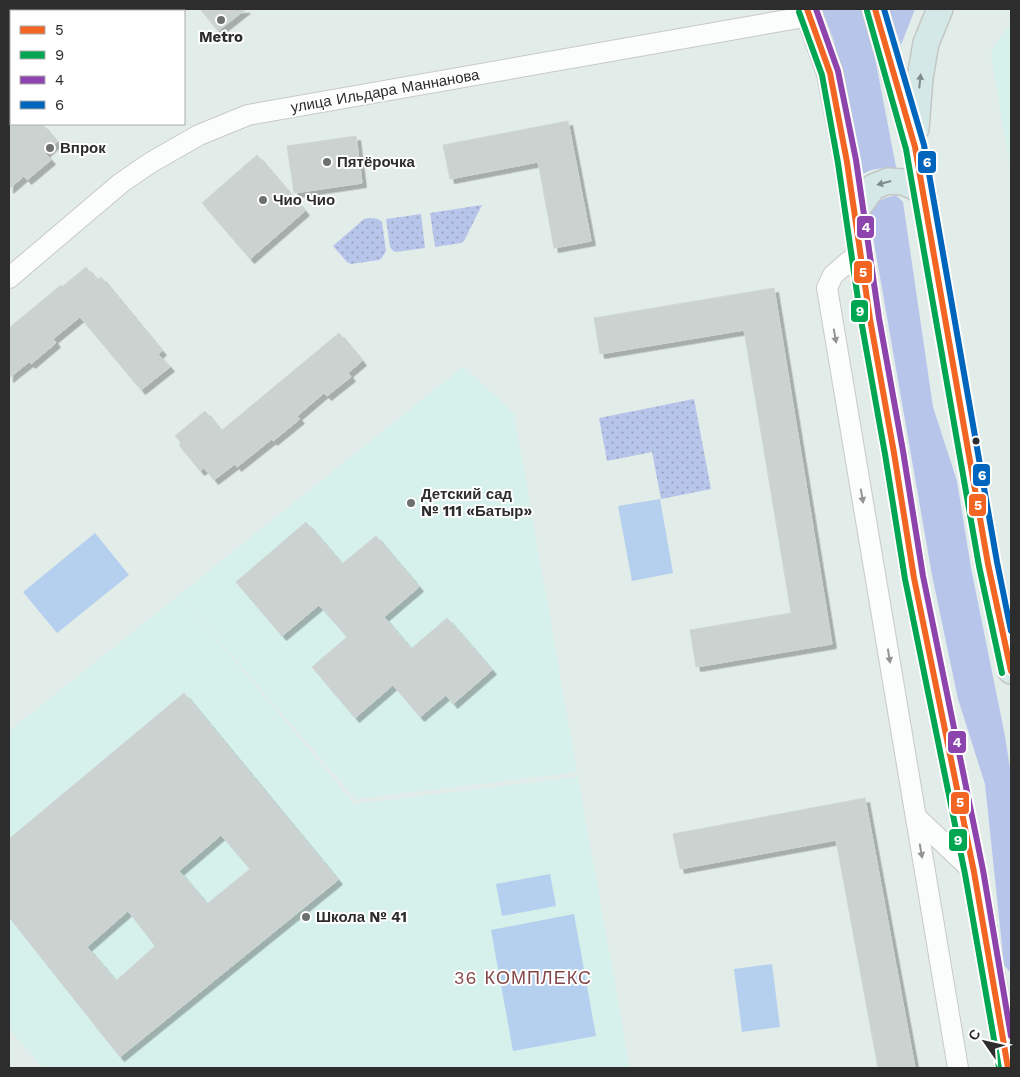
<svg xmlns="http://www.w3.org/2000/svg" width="1020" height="1077" font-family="'Work Sans',sans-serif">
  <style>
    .education { fill: #d6f0eb }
    .grass { fill: #b8c5eb }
    .park { fill: url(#park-dots) }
    .pitch { fill: #b5d0ef }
    .building { fill: #cbd2d0; stroke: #ced7d5; fill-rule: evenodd; filter: url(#shadow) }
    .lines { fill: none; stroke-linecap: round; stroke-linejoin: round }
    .minor-casing { stroke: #c8c9c8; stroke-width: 22 }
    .major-casing { stroke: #c3c6c5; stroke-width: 28 }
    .minor { stroke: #fbfcfc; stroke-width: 20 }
    .major { stroke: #d4e9e7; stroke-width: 25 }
    .bus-1-casing { stroke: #fff; stroke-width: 10 }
    .bus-2-casing { stroke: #fff; stroke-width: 10 }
    .bus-3-casing { stroke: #fff; stroke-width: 10 }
    .bus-4-casing { stroke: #fff; stroke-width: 10 }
    .bus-1 { stroke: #f26522; stroke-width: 6 }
    .bus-2 { stroke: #00a651; stroke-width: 6 }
    .bus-3 { stroke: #8e44ad; stroke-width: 6 }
    .bus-4 { stroke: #0065bd; stroke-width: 6 }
    .oneway { fill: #808b8a }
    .oneway2 { fill: #949494 }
    .poi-dot { fill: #6c706f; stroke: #fff; stroke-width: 2 }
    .bus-dot { fill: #2d2d2d; stroke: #fff; stroke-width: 2 }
    .labels { text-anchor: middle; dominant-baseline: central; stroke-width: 4; stroke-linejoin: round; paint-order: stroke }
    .poi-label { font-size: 15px; font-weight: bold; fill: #2d2d2d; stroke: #fff; text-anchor: start }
    .street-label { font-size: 15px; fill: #2d2d2d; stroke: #fff }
    .quarter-label { font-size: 18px; letter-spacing: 1px; fill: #844749; stroke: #fff }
    .line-badge { stroke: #fff; stroke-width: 2 }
    .badge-label { font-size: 14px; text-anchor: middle; font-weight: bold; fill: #fff }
  </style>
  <defs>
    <pattern id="park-dots" width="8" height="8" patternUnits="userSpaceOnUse" patternTransform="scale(1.25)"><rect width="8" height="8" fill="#b8c5eb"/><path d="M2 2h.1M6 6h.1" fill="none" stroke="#96a0bf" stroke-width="1.8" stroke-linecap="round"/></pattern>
    <filter id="shadow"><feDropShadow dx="4.5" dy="4.5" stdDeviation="0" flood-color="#0004"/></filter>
  </defs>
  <rect width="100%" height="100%" fill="#e2ece9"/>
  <g class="education">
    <path d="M 1011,24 L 1011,175 L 991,55 L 993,47 Z"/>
    <path d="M 463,367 L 514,413 L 577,772 L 356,799 L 181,597 L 354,804 L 578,777 L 630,1068 L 43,1068 L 9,1029 L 9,731 Z"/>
  </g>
  <g class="grass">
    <path d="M 822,9 L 863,9 L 873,48 L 897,172 C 880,165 871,169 855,178 L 845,90 L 834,41 Z"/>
    <path d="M 888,9 L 915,9 L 901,45 Z"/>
    <path d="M 896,195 L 903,202 L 933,407 L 957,481 L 971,568 L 1005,736 L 1011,775 L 1011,971 L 1009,971 L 1004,965 L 985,784 L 958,699 L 932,575 L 869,214 C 877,200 881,199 896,195 Z"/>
  </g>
  <g class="park">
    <path d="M 482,205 L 464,241 L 461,243 L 435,247 L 430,213 Z"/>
    <path d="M 421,214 L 425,248 L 396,252 L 393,251 L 390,247 L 386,219 Z"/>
    <path d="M 370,218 L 378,219 L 382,222 L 386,251 L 381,259 L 379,260 L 351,264 L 347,262 L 333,246 L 364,219 Z"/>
    <path d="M 694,399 L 711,489 L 661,499 L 652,452 L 607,461 L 599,418 Z"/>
  </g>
  <g class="pitch">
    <path d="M 660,499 L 673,573 L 632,581 L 618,506 Z"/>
    <path d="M 95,533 L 129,575 L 57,633 L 23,592 Z"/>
    <path d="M 550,874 L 556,906 L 502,916 L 496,884 Z"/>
    <path d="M 574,914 L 596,1036 L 513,1051 L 491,930 Z"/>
    <path d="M 772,964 L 780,1027 L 742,1032 L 734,969 Z"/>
  </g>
  <g class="building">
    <path d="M 200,9 L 246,9 L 218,31 Z"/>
    <path d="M 568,121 L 591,241 L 554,248 L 538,162 L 450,179 L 443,145 Z"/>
    <path d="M 9,124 L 42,124 L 57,142 L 45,153 L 51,160 L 27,180 L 24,176 L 9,189 Z"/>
    <path d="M 356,136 L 362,183 L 294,193 L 287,146 Z"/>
    <path d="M 257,155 L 305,211 L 250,259 L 202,203 Z"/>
    <path d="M 86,267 L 97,280 L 101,277 L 124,305 L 162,351 L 158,354 L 170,367 L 141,390 L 80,317 L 53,339 L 56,343 L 31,364 L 29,362 L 9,378 L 9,328 L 61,285 L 62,287 Z"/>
    <path d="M 774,288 L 832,644 L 696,667 L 690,630 L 791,613 L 744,330 L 600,354 L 594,318 Z"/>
    <path d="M 339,333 L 362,361 L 348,373 L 351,377 L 327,396 L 324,393 L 297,416 L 300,419 L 273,441 L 272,439 L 237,467 L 235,464 L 214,480 L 204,468 L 200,471 L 179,445 L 181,442 L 175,436 L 205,411 L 221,431 Z"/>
    <path d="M 306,522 L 342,564 L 376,536 L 419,587 L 384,617 L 411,649 L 447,618 L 492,670 L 453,704 L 446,695 L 420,717 L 393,685 L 355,718 L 312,667 L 347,637 L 319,605 L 282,636 L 236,582 Z"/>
    <path d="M 184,693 L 338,880 L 120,1057 L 9,917 L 9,839 ZM 221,835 L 250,869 L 207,904 L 179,871 ZM 128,911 L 155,946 L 116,981 L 87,947 Z"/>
    <path d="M 865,798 L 915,1068 L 878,1068 L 836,840 L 680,869 L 673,834 Z"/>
  </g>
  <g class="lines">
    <defs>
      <g id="minor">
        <path d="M 860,252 L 833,275 L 827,288 C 871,548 914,808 958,1068"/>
        <path d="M 9,278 L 121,183 L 150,163 L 199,135 L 248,115 L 810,16"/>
        <path d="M 916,817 L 974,872"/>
      </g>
      <g id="major">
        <path d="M 807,9 L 830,73 L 847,162 L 870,319 L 894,453 L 914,578 L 974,872 L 1008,1068"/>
        <path d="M 875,9 L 915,147 L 988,564 L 1011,671"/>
        <path d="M 916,129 L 920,78 L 926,43 L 940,9"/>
        <path d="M 854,213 L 873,187 L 888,181 L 903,182 L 915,187 L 924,195"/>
      </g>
    </defs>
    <use href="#minor" class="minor-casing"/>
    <use href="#major" class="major-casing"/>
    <use href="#minor" class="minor"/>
    <use href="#major" class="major"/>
    <defs>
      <g id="bus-1">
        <path d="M 807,9 L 830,73 L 847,162 L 870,319 L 894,453 L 914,578 L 974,872 L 1008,1068"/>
        <path d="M 875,9 L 915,147 L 988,564 L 1011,671"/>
      </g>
      <g id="bus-2">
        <path d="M 867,11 L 906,149 L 979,566 L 1002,673"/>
        <path d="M 799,12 L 822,75 L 838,163 L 861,320 L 885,454 L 905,579 L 965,874 L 999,1068"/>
      </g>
      <path id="bus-3" d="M 816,9 L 838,71 L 856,160 L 879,318 L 903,451 L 923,576 L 983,870 L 1011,1036"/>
      <path id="bus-4" d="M 884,9 L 924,145 L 997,562 L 1011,631"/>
    </defs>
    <use href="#bus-1" class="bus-1-casing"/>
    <use href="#bus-2" class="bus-2-casing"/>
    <use href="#bus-3" class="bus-3-casing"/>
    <use href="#bus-4" class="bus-4-casing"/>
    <use href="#bus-1" class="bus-1"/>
    <use href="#bus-2" class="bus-2"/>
    <use href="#bus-3" class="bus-3"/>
    <use href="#bus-4" class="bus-4"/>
  </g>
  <defs><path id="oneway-solid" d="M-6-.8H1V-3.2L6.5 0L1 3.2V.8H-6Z" transform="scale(1.25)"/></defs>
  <g class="oneway">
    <use href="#oneway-solid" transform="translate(920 81) rotate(-84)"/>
    <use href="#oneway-solid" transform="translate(884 183) rotate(165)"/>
  </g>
  <g class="oneway2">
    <use href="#oneway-solid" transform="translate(835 336) rotate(80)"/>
    <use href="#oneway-solid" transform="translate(862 496) rotate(80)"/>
    <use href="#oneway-solid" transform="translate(889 656) rotate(81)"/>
    <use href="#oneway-solid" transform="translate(921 851) rotate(80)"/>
  </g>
  <g class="poi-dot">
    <circle cx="221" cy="20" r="5"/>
    <circle cx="50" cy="148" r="5"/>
    <circle cx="327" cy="162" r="5"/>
    <circle cx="263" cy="200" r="5"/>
    <circle cx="411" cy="503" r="5"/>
    <circle cx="306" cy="917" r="5"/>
  </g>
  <circle class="bus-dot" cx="976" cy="441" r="4.5"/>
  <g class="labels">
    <g class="poi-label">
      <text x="221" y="37" text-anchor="middle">Metro</text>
      <text x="60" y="148">Впрок</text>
      <text x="337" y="162">Пятёрочка</text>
      <text x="273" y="200">Чио Чио</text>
      <text x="421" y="494">Детский сад<tspan x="421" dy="17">№ 111 «Батыр»</tspan></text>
      <text x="316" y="917">Школа № 41</text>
    </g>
    <g class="street-label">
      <text transform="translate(385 91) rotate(-10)">улица Ильдара Маннанова</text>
    </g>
    <g class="quarter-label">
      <text x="523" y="977">36 КОМПЛЕКС</text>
    </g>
  </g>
  <g class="line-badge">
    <rect x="917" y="150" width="20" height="24" rx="5" fill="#0065bd"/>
    <rect x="856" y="215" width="19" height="24" rx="5" fill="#8e44ad"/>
    <rect x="853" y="260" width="20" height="24" rx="5" fill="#f26522"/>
    <rect x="850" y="299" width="19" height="24" rx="5" fill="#00a651"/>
    <rect x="972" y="463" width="19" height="24" rx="5" fill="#0065bd"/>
    <rect x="968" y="493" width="19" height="24" rx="5" fill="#f26522"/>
    <rect x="947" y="730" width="20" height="24" rx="5" fill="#8e44ad"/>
    <rect x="950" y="791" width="20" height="24" rx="5" fill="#f26522"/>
    <rect x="948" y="828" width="20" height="24" rx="5" fill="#00a651"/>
  </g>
  <g class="badge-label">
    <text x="927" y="167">6</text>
    <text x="866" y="232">4</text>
    <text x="863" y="277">5</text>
    <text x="860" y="316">9</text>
    <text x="982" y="480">6</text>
    <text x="978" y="510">5</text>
    <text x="957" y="747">4</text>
    <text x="960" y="807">5</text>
    <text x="958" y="845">9</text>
  </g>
  <rect width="1020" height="1077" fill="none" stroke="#2d2d2d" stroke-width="20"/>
  <rect x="10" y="10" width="175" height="115" fill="#ffffff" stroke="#ababab"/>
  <rect x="20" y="26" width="25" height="8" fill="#f26522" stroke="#ababab"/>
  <text x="55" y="35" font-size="15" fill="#2d2d2d">5</text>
  <rect x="20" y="51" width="25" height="8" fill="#00a651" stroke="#ababab"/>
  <text x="55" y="60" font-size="15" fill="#2d2d2d">9</text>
  <rect x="20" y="76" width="25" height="8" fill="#8e44ad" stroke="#ababab"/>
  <text x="55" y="85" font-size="15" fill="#2d2d2d">4</text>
  <rect x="20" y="101" width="25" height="8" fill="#0065bd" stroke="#ababab"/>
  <text x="55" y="110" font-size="15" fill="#2d2d2d">6</text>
  <g transform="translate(985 1042) rotate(304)" stroke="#ffffff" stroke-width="4" paint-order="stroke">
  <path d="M0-4L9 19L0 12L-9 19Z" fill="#2d2d2d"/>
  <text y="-8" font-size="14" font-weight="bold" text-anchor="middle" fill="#2d2d2d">С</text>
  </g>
</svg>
